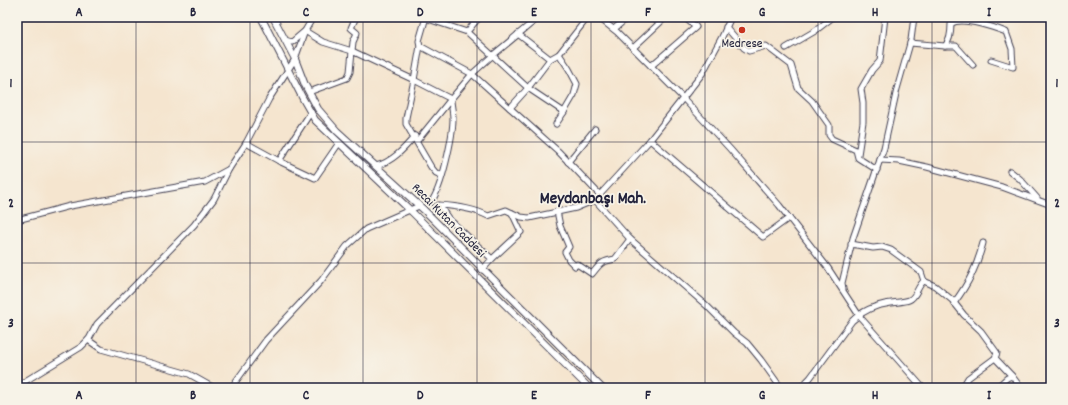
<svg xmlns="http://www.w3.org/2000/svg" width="1068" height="405" font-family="Dekko,sans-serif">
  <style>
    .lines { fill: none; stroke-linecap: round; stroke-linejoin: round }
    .minor-casing { stroke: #423f51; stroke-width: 7 }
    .major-casing { stroke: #423f51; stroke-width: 8 }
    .minor { stroke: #fff; stroke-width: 5 }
    .major { stroke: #fff; stroke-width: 6 }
    .grid { fill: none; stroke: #22223b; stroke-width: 1; stroke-opacity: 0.55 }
    .poi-dot { fill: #c8321e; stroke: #f7f3e8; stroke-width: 1.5 }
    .labels { text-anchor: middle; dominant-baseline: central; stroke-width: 3.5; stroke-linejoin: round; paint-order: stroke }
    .poi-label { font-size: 13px; fill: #22223b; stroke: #f7f3e8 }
    .street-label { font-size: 13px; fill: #22223b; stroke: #f7f3e8 }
    .district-label { font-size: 17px; font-weight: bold; fill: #22223b; stroke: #f7f3e8 }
    .neatline { fill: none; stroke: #22223b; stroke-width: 1.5 }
    .grid-label { font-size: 13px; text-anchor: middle; font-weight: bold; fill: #22223b }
  </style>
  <rect width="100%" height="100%" fill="#f7f3e8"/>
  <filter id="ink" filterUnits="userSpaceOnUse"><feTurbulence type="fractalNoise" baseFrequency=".025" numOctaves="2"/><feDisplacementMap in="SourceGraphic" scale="8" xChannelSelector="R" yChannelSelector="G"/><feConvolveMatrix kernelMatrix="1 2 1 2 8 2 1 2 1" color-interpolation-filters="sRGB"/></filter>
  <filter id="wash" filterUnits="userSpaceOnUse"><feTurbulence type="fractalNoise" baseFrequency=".012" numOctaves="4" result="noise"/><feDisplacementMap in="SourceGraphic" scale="16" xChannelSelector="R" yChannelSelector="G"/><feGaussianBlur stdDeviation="0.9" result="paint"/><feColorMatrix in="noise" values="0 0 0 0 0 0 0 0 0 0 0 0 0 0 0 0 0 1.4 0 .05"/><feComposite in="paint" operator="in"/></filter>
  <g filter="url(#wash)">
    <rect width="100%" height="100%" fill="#f5e5cf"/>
  </g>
  <g filter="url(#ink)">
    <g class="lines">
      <defs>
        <g id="minor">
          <path d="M 426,17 L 419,41 L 420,46 L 472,74 L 558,151 L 600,195"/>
          <path d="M 471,17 L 475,22 L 480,17"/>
          <path d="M 598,17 L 617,32 L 683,98 L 730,149 L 779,205 L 828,268 L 860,317 L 923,388"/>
          <path d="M 731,17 L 722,37 L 702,74 L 650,140 L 595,200 L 630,239 L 706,305 L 734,333 L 747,343 L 761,360 L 781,388"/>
          <path d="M 425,18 L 467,32"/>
          <path d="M 475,22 L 467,32 L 528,88 L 564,112 L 574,95 L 577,84 L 569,69 L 559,54"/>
          <path d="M 726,27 L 744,48 L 749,51 L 766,46 L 791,65 L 798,88 L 812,101 L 829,125 L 829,135 L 832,139 L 856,150 L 858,158 L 877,170"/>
          <path d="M 614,29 L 628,17"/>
          <path d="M 518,34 L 550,59 L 559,54 L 588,17"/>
          <path d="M 285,40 L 292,42 L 305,31 L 323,42 L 352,51 L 353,42 L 357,33 L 351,28 L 356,17"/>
          <path d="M 910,43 L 945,46 C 950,41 951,31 951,24 C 961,16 995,28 1006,32 L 1012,49 L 1013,67 L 991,60"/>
          <path d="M 420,46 L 414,80 L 406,118 L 406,124 L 431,167 L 436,173 L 441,175"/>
          <path d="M 945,46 L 956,46 L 973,65"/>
          <path d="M 633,48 L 666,17"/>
          <path d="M 786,48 L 815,31 L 833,17"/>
          <path d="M 651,66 L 696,27 L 684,17"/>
          <path d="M 309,92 L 347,78 L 350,72 L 352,51 L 414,80 L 451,99 L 417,141"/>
          <path d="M 510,108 L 528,88 L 550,59"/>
          <path d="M 556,124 L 564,112"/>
          <path d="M 650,140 L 763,237 L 789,218"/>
          <path d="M 246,143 L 279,161 L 315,178 L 339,143"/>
          <path d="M 858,155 L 863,122 L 863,103 L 861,89 L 872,70 L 880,61 L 885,17"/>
          <path d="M 880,160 L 899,161 L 927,167 L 1002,187 L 1051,205"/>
          <path d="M 279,161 L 311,112"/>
          <path d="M 568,162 L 595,129"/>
          <path d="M 376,166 C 392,162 404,149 415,136"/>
          <path d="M 1010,171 L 1020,179 L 1037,198"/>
          <path d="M 431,202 C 442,188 453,136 453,118 C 453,112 451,105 451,99 L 472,74 L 492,56 L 539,17"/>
          <path d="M 557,211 L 560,226 L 569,247 L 565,252 L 569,260 L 575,266 L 577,264 L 592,274 C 601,263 600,262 615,259 L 630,239"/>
          <path d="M 17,220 L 70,206 L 205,182 L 229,169 L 246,143 L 269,99 L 295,59 L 305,31 L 313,17"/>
          <path d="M 851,244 L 873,248 L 882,247 L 891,250 L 921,272 L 924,281"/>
          <path d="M 492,259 L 521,232 L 512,213"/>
          <path d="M 482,270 L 492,259 L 448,218 L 439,205 C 455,206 473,208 488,216 L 506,210 L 521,217 L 529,218 L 576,208 L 595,200"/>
          <path d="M 843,289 L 842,283 L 853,238 L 884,148 L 897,89 L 911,40 L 914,17"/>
          <path d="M 954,303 C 969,283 977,266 983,243"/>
          <path d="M 88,340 L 101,349 L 189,374 L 214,388"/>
          <path d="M 995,358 L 1012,376"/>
          <path d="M 17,388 L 27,380 L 81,347 L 89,339 L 97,324 L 194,225 L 214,199 L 229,169"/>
          <path d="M 231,388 L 266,340 L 321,281 L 347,246 L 366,229 L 419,206"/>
          <path d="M 800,388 L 810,378 L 852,321 C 862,311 876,305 891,303 C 896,302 904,302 909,300 C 917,297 917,286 924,281 L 935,286 L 952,300 L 964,315 L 981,331 L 997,353 L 995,358 L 968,378 L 962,388"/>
          <path d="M 996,388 L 1007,378 L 1012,376 L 1021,388"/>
        </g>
        <g id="major">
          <path d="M 261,17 L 303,99 L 315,120 L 410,210 L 589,388"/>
          <path d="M 273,17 L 295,59 L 305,85 L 318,109 L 337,131 L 424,210 L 602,388"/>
        </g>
      </defs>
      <use href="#minor" class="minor-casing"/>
      <use href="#major" class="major-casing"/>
      <use href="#minor" class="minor"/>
      <use href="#major" class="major"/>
    </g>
  </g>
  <path class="grid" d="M 136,17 L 136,388M 250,17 L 250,388M 363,17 L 363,388M 477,17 L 477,388M 591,17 L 591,388M 705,17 L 705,388M 818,17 L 818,388M 932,17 L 932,388M 17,142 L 1051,142M 17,263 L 1051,263"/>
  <circle class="poi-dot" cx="742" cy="30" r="4"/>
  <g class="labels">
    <g class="poi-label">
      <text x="742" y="44">Medrese</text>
    </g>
    <g class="street-label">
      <text transform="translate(448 221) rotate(45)">Recai Kutan Caddesi</text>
    </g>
    <g class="district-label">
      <text x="593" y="200">Meydanbaşı Mah.</text>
    </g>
  </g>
  <rect width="1068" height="405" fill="none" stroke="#f7f3e8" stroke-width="44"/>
  <rect x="22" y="22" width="1024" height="361" class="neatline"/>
  <g class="grid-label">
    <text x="79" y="16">A</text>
    <text x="193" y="16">B</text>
    <text x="306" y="16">C</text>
    <text x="420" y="16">D</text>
    <text x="534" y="16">E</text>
    <text x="648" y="16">F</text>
    <text x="762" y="16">G</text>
    <text x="875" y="16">H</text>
    <text x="989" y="16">I</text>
    <text x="11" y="87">1</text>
    <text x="1057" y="87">1</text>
    <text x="11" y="207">2</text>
    <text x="1057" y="207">2</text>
    <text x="11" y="327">3</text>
    <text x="1057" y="327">3</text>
    <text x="79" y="399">A</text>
    <text x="193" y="399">B</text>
    <text x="306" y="399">C</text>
    <text x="420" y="399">D</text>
    <text x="534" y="399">E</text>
    <text x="648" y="399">F</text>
    <text x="762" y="399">G</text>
    <text x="875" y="399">H</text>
    <text x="989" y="399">I</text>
  </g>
</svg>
